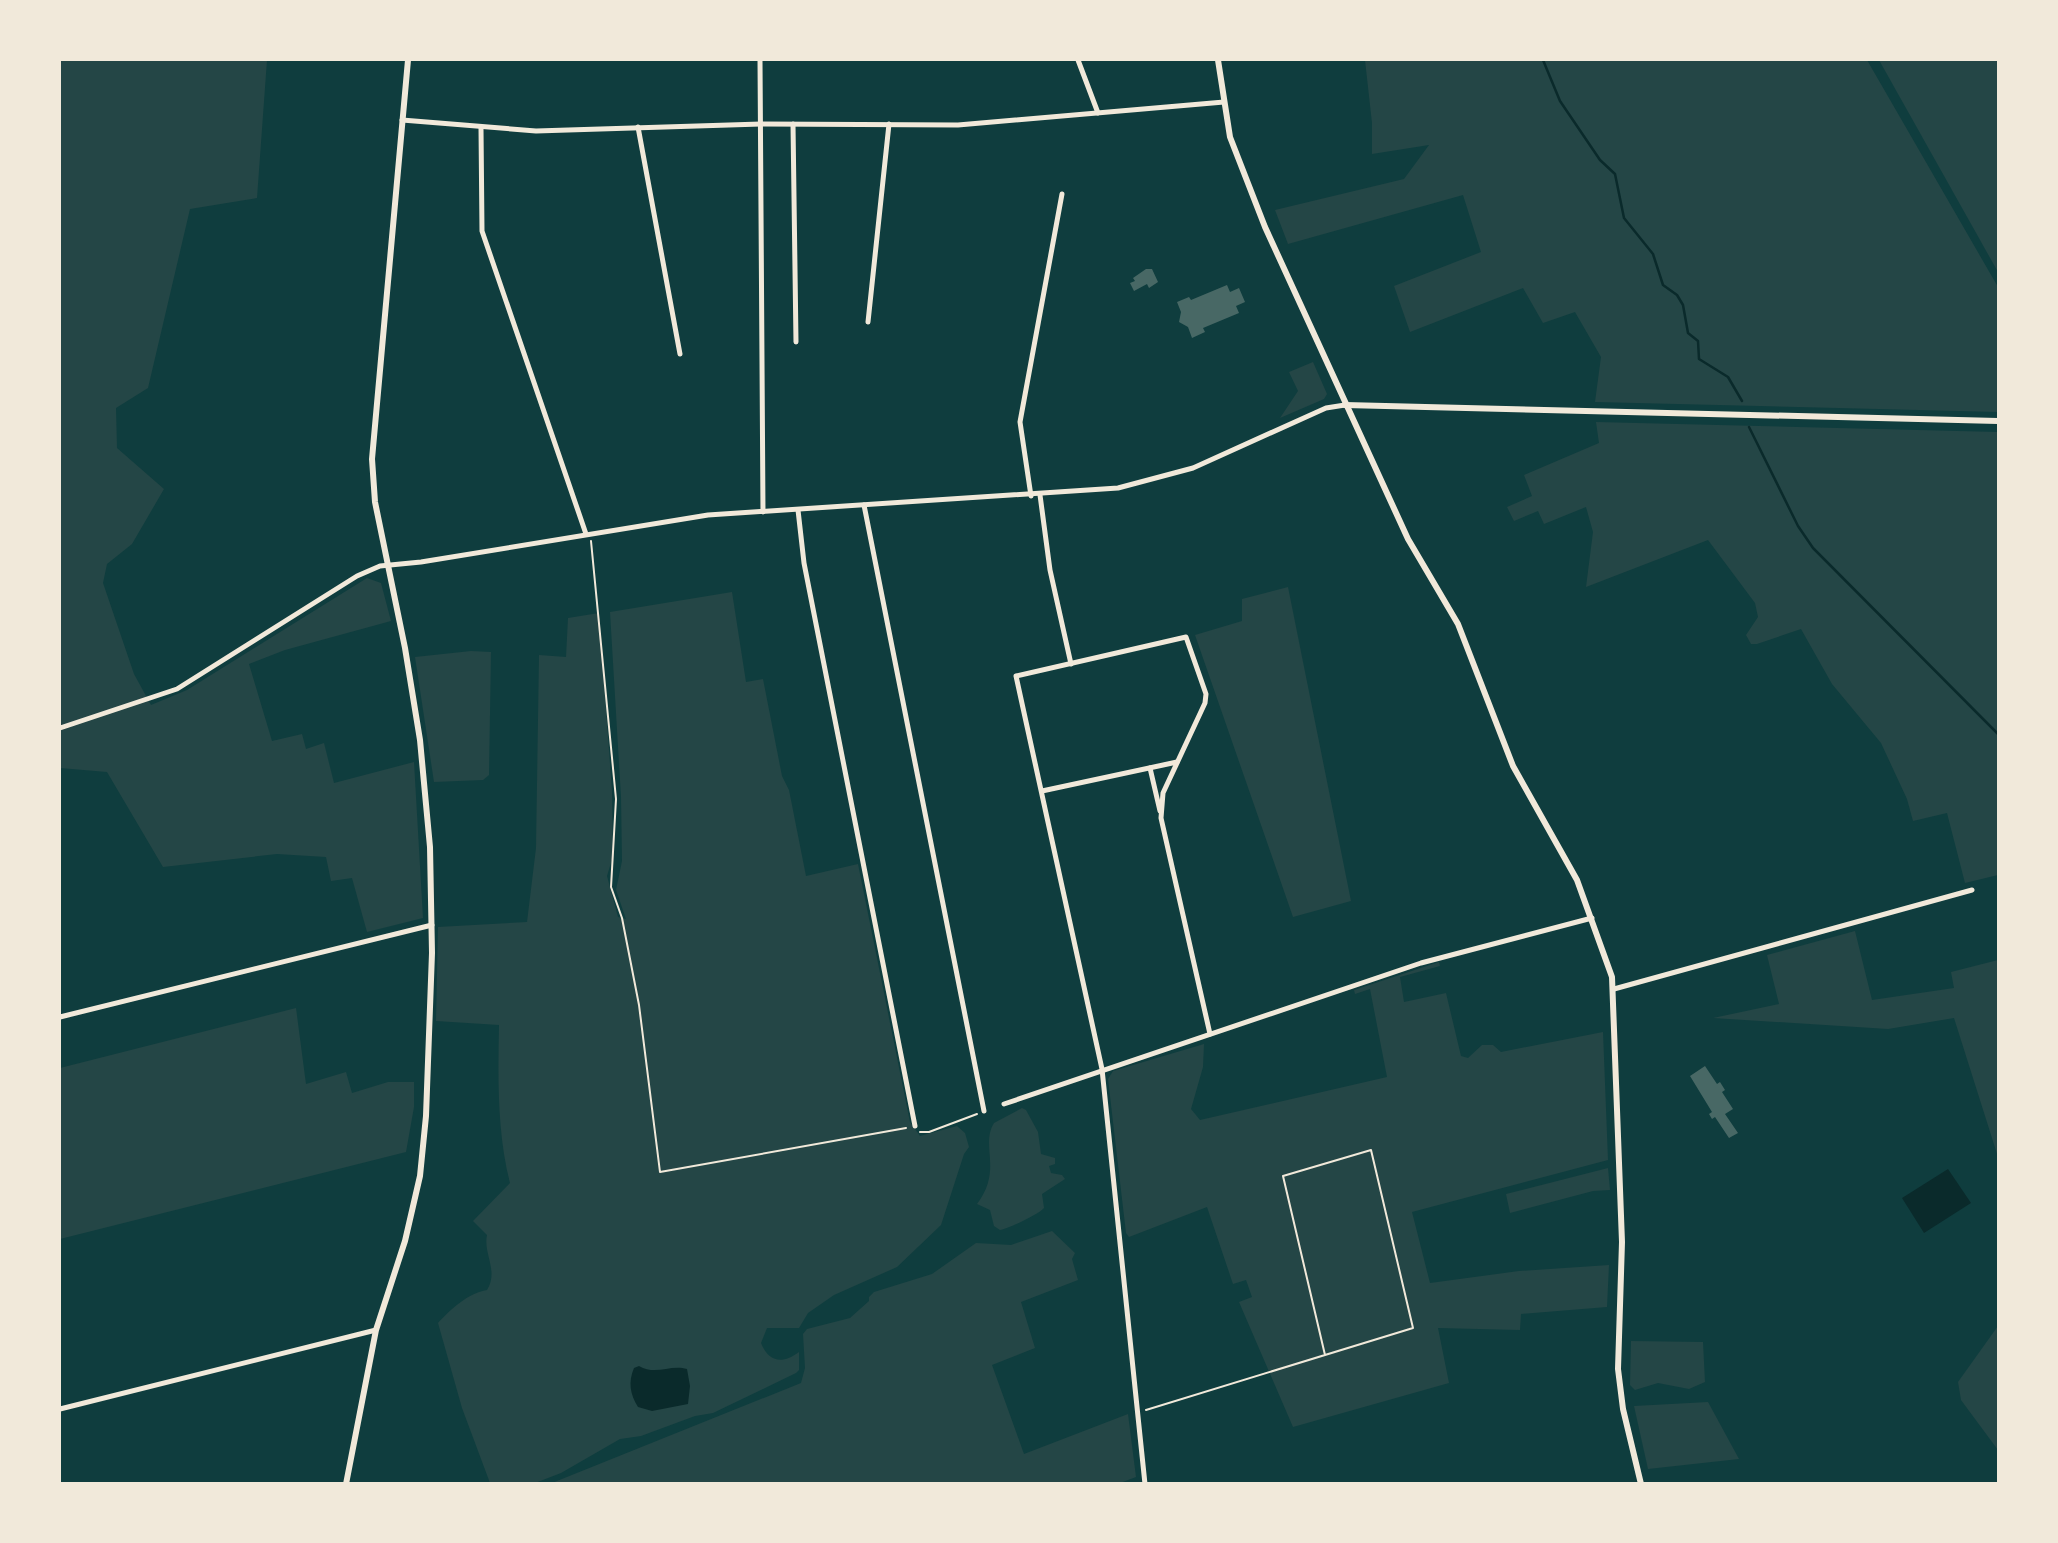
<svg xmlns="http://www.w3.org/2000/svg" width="2058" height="1543" font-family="'Alegreya Sans',sans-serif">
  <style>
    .green { fill: #244646 }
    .water { fill: #0a2a2b }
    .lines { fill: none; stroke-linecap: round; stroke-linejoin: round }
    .stream { stroke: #0a2a2b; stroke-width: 2.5 }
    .building { fill: #486865 }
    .path { stroke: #f1e9da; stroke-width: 2 }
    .minor { stroke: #f1e9da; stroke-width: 5 }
    .tertiary { stroke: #f1e9da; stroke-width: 6 }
  </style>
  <rect width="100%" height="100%" fill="#0f3d3e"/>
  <g class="green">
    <path d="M 60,60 L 267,60 L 257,198 L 190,209 L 148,388 L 116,408 L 117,448 L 164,489 L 132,544 L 107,564 L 103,583 L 134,674 L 151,705 L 187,690 L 367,578 L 381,583 L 391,621 L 285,650 L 249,664 L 272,741 L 302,734 L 306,749 L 324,743 L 334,783 L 414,762 L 423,918 L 367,932 L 352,878 L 331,881 L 326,857 L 277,854 L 163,867 L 107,772 L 60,768 Z"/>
    <path d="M 1365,60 L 1867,60 L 1998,287 L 1998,412 L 1595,402 L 1601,357 L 1575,312 L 1543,323 L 1523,288 L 1410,332 L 1394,286 L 1481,252 L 1463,195 L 1288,244 L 1275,210 L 1404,179 L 1429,145 L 1372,154 L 1372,123 Z"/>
    <path d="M 1879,60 L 1998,60 L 1998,272 Z"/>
    <path d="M 1313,362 L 1327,394 L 1324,399 L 1280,418 L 1298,391 L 1289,372 Z"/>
    <path d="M 1596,422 L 1998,432 L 1998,875 L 1965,883 L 1947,813 L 1913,821 L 1907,799 L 1881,743 L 1832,684 L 1801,629 L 1757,644 L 1751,644 L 1746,635 L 1758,617 L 1755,603 L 1708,540 L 1586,587 L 1593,532 L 1586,507 L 1544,524 L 1538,511 L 1514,521 L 1507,507 L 1532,496 L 1524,475 L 1599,443 Z"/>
    <path d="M 1288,587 L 1351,901 L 1293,917 L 1195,635 L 1242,621 L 1242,599 Z"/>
    <path d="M 732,592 L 746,682 L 763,679 L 782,776 L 789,790 L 806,876 L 858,864 L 910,1122 L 920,1136 L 957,1126 L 965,1133 L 969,1147 L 964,1154 L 941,1225 L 897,1267 L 834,1295 L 808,1313 L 799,1328 L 767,1328 L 761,1343 C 769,1363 783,1364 799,1352 L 799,1370 L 796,1373 L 713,1413 L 695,1416 L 641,1436 L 620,1439 L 561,1473 L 535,1483 L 490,1483 L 462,1408 L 438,1323 C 451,1309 468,1293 487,1290 C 499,1271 483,1254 487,1235 L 473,1221 L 510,1183 C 497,1132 498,1078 499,1025 L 436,1021 L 438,927 L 527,922 L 536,848 L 539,655 L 566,657 L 568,618 L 599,613 L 612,791 L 613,856 L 607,876 L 618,917 L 626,919 L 616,890 L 622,861 L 621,797 L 610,612 Z"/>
    <path d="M 471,651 L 491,652 L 489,775 L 483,780 L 434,782 L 415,657 Z"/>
    <path d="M 1855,931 L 1872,1000 L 1954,988 L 1951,972 L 1998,960 L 1998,1157 L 1954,1018 L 1888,1029 L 1713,1018 L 1779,1004 L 1767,955 Z"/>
    <path d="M 1439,962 L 1440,966 L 1400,977 L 1404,1002 L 1446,993 L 1461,1056 L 1468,1058 L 1482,1045 L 1493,1045 L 1501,1052 L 1603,1032 L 1608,1160 L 1412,1212 L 1430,1283 L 1519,1271 L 1609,1265 L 1607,1307 L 1521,1314 L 1520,1330 L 1438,1328 L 1449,1383 L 1293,1427 L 1239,1302 L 1252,1297 L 1246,1280 L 1233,1284 L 1207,1207 L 1129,1237 L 1126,1233 L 1108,1079 L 1113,1071 L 1204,1044 L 1203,1067 L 1191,1109 L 1200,1120 L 1387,1077 L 1370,989 L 1355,994 L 1354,990 Z"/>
    <path d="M 296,1008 L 306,1084 L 346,1072 L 352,1093 L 388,1082 L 414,1082 L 414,1107 L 406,1152 L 60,1239 L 60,1068 Z"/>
    <path d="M 1022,1108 L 1026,1110 L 1038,1132 L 1041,1154 L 1055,1158 L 1055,1164 L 1049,1166 L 1051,1173 L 1062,1175 L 1065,1179 L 1042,1194 L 1044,1208 C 1039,1214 1008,1229 1000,1230 L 994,1226 L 990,1210 L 977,1204 C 1003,1170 980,1146 994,1123 Z"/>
    <path d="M 1608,1168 L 1610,1190 L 1593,1191 L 1510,1213 L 1506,1194 Z"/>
    <path d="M 1052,1231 L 1075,1253 L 1072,1259 L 1078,1280 L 1021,1302 L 1035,1348 L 992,1365 L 1024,1454 L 1128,1414 L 1136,1477 L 1120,1483 L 552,1483 L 801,1383 L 805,1368 L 803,1334 L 807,1329 L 850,1318 L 869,1301 L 869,1297 L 874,1292 L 932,1274 L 976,1243 L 1011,1245 Z"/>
    <path d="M 1998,1326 L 1998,1450 L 1961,1400 L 1958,1382 Z"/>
    <path d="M 1631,1341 L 1703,1342 L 1705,1382 L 1689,1389 L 1658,1383 L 1635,1390 L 1630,1385 Z"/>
    <path d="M 1708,1402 L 1739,1459 L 1648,1469 L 1634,1406 Z"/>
  </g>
  <g class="water">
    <path d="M 1948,1169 L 1971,1203 L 1924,1233 L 1902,1198 Z"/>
    <path d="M 639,1366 C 656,1376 670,1364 687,1369 L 690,1386 L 688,1404 L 652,1411 L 638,1407 C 630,1394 628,1382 634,1368 Z"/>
  </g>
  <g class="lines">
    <g class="stream">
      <path d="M 1543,60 L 1560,101 L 1600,160 L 1615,174 L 1624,218 L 1653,254 L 1663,285 L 1677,295 L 1683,305 L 1688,333 L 1698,341 L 1699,359 L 1728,377 L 1742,401"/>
      <path d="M 1749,427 L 1798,526 L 1813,548 L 1998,734"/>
    </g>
  </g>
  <g class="building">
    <path d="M 1146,269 L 1152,269 L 1158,282 L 1149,288 L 1147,284 L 1134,291 L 1130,283 L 1135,281 L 1133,278 Z"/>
    <path d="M 1227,285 L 1230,292 L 1239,288 L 1245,302 L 1236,306 L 1239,313 L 1203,328 L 1205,332 L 1192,338 L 1188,327 L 1179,322 L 1181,312 L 1177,302 L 1189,297 L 1191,300 Z"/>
    <path d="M 1705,1066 L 1717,1084 L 1720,1082 L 1725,1090 L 1722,1092 L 1733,1109 L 1725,1114 L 1738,1133 L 1729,1138 L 1715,1117 L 1712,1119 L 1709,1114 L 1712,1112 L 1690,1076 Z"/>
  </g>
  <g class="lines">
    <g class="path">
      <path d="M 591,541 L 616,799 L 611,887 L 622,918 L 639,1005 L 660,1172 L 906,1128"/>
      <path d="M 920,1132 L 929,1132 L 977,1114"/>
      <path d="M 1146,1410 L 1413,1328 L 1371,1150 L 1283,1176 L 1325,1355"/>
    </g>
    <g class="minor">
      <path d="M 760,60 L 763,512"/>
      <path d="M 1078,60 L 1098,113"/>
      <path d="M 402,120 L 536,131 L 761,124 L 958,125 L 1224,102"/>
      <path d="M 793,124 L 796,342"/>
      <path d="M 638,127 L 680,354"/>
      <path d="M 481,128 L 482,231 L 586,534"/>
      <path d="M 868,322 L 889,124"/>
      <path d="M 1040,495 L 1050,570 L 1071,664"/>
      <path d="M 1031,496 L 1020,422 L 1062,194"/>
      <path d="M 864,505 L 984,1111"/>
      <path d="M 798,510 L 804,563 L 915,1126"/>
      <path d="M 60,728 L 177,689 L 357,576 L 380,566 L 421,562 L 708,515 L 1118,488 L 1193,468 L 1326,408 L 1345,405"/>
      <path d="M 1150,768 L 1160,811"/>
      <path d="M 1042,791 L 1177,762"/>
      <path d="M 1614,989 L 1972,890"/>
      <path d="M 60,1017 L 432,925"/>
      <path d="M 1004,1104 L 1421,963 L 1592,918"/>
      <path d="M 60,1409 L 376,1330"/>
      <path d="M 1145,1484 L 1102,1069 L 1016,676 L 1186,637 L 1206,694 L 1205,703 L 1163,793 L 1161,818 L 1210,1034"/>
    </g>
    <g class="tertiary">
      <path d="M 1218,60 L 1230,137 L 1265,227 L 1408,539 L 1458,624 L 1513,766 L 1577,880 L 1612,977 L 1622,1242 L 1618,1369 L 1623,1409 L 1641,1484"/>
      <path d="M 1345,405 L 1998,421"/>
      <path d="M 346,1484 L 376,1330 L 405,1241 L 420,1176 L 426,1116 L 432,953 L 430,847 L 420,740 L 405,648 L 375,502 L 372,459 L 408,60"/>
    </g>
  </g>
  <rect width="2058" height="1543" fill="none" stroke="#f1e9da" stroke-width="122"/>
</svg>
